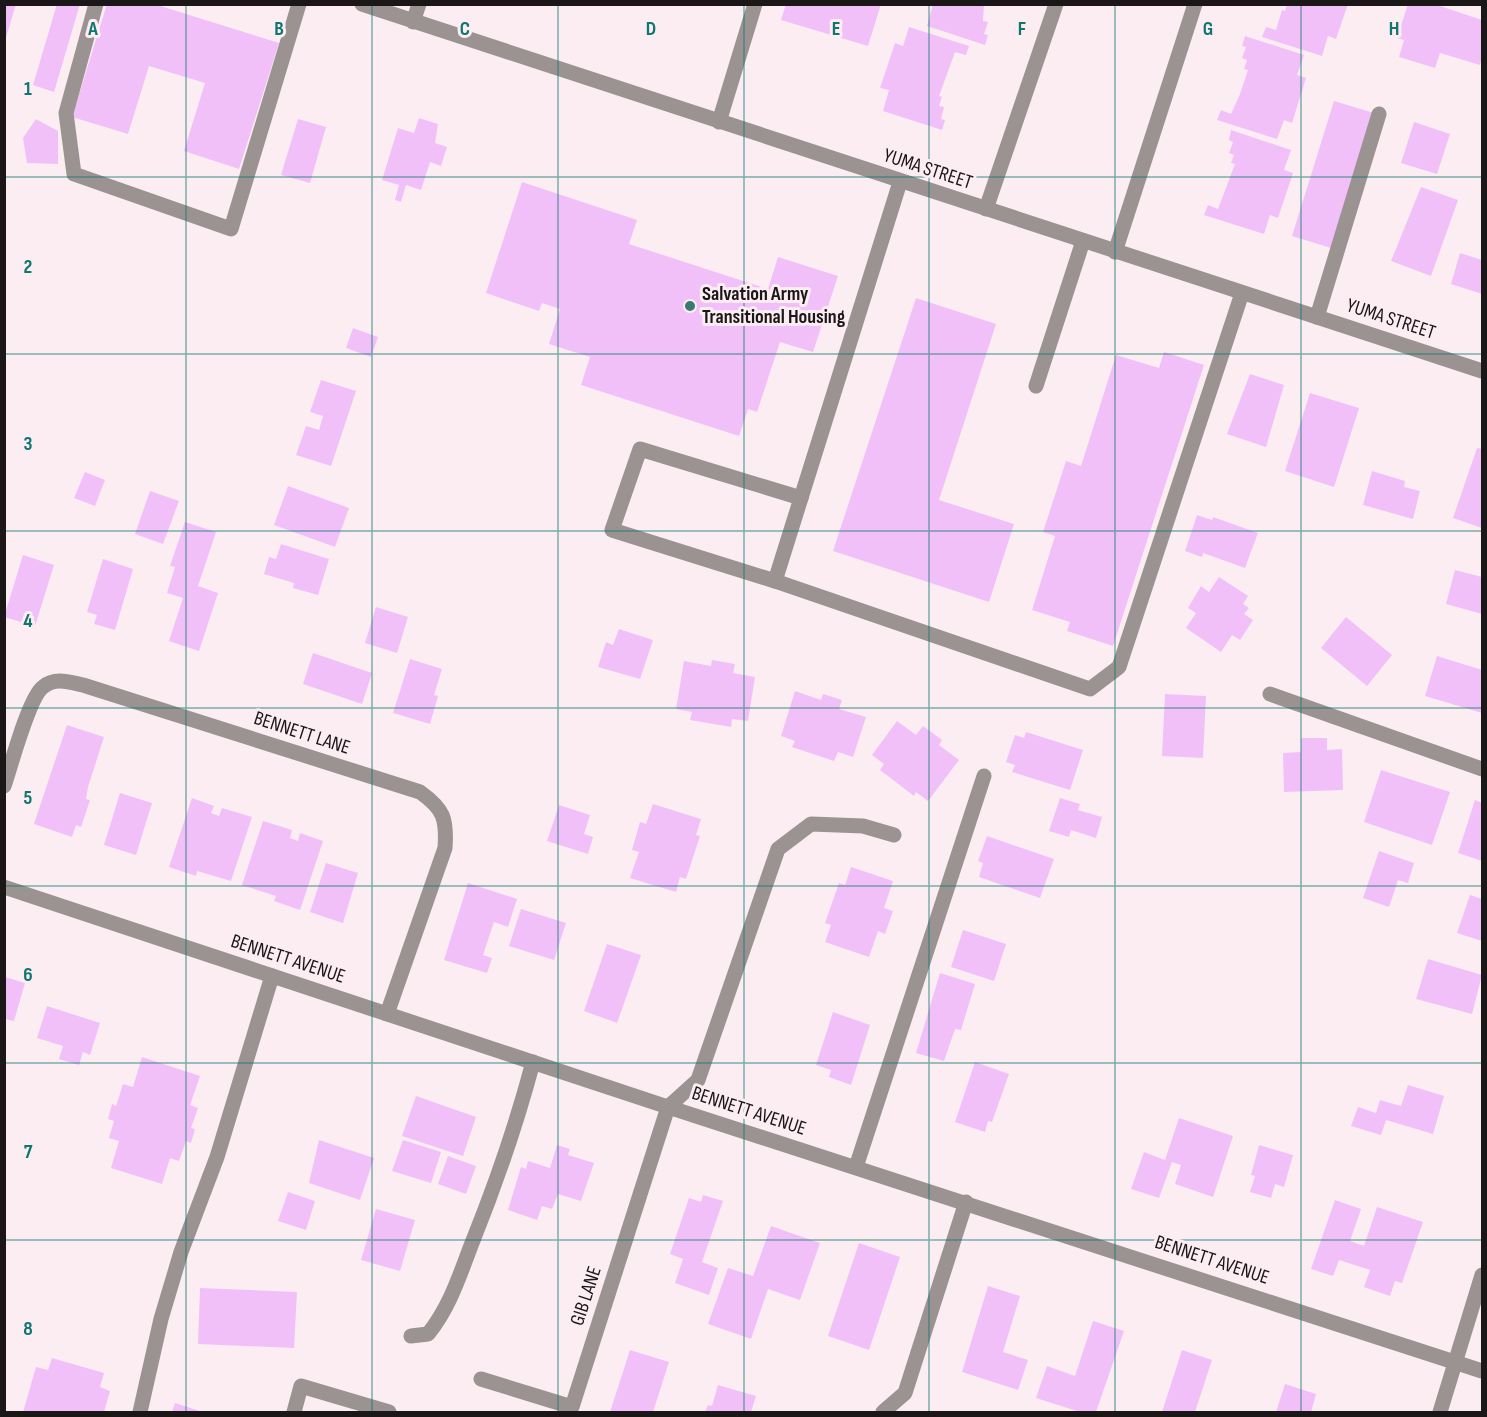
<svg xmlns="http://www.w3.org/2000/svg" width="1487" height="1417" font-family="'Sofia Sans Condensed',sans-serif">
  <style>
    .building { fill: #f2c0f8 }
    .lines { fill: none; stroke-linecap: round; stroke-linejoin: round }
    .lane { stroke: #9a9392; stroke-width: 15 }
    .street { stroke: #9a9392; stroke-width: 15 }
    .grid { fill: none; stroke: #0f766e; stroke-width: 1.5; stroke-opacity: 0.55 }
    .poi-dot { fill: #357b71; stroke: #fcedf2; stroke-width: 2 }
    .labels { text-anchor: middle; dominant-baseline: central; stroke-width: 6; stroke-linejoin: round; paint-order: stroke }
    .street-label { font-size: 20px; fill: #1b1618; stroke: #fcedf2 }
    .poi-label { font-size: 20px; font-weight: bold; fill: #1b1618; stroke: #fcedf2; text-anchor: start }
    .grid-label { font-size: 20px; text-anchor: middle; font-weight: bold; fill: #0f766e; stroke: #fcedf2; stroke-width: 6; stroke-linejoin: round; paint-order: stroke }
  </style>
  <rect width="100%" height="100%" fill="#fcedf2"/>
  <g class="building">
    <path d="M 4,4 L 16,4 L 5,41 L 4,41 Z"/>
    <path d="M 57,4 L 80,4 L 54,92 L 33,85 Z"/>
    <path d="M 107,4 L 154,4 L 279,43 L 239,169 L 184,151 L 205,83 L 149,66 L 128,134 L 72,117 Z"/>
    <path d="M 786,4 L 881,4 L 868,46 L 781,20 Z"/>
    <path d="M 933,4 L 984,4 L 983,21 L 988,22 L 984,34 L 988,35 L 985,45 L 927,26 Z"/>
    <path d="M 1287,4 L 1348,4 L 1336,39 L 1328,36 L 1322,56 L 1262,37 L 1266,27 L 1276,30 L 1282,10 L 1285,11 Z"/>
    <path d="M 1408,4 L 1434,4 L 1482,20 L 1482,57 L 1480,65 L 1440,53 L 1435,68 L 1399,57 L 1404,40 L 1397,38 Z"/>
    <path d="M 909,27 L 969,46 L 966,55 L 955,52 L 939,96 L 942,97 L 939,106 L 944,107 L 941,119 L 945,120 L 942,130 L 883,111 L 889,90 L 880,88 L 895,43 L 903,46 Z"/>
    <path d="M 1245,36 L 1304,55 L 1297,75 L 1306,78 L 1292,123 L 1284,120 L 1277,139 L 1217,120 L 1221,110 L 1231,114 L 1240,94 L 1248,70 L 1244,69 L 1247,60 L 1242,58 L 1246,47 L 1242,46 Z"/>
    <path d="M 1334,101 L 1374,113 L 1331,248 L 1292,236 Z"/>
    <path d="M 419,118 L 438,124 L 435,143 L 447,147 L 441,166 L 430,162 L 421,190 L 406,185 L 401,202 L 395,200 L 399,185 L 382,180 L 398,128 L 414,133 Z"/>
    <path d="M 36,119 L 58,131 L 58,164 L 27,163 L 23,138 Z"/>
    <path d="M 298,119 L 326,127 L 310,183 L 281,175 Z"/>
    <path d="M 1414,122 L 1450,134 L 1437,174 L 1401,163 Z"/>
    <path d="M 1231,130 L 1291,150 L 1284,170 L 1293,173 L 1278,218 L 1270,215 L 1264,234 L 1204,215 L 1208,205 L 1218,209 L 1235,164 L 1231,163 L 1234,155 L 1229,153 L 1233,142 L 1229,140 Z"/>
    <path d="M 522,182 L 637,220 L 629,244 L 768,289 L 778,257 L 838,276 L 813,352 L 780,342 L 757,412 L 748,409 L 739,436 L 581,385 L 590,357 L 549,344 L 560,309 L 542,303 L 539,311 L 486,293 Z"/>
    <path d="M 1421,187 L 1458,200 L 1431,276 L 1391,261 Z"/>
    <path d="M 1460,253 L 1482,260 L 1482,294 L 1451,284 Z"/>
    <path d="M 916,298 L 996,324 L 939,500 L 1014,524 L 989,602 L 833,551 Z"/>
    <path d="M 353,328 L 378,337 L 371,357 L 346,348 Z"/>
    <path d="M 1164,352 L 1204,365 L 1113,646 L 1067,631 L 1070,622 L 1032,610 L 1055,536 L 1043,532 L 1066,461 L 1081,466 L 1116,355 L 1159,368 Z"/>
    <path d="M 1250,374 L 1284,385 L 1266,447 L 1227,434 Z"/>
    <path d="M 321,380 L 356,391 L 331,466 L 296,455 L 306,426 L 319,430 L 323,416 L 310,412 Z"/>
    <path d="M 1310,393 L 1359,408 L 1334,487 L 1285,471 Z"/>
    <path d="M 1477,448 L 1482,449 L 1482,528 L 1453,518 Z"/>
    <path d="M 1372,471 L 1405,481 L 1404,487 L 1420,491 L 1413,519 L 1363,505 Z"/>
    <path d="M 85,472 L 105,480 L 95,506 L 74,498 Z"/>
    <path d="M 288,486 L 349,508 L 335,547 L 274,525 Z"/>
    <path d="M 150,491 L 179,501 L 163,544 L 135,534 Z"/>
    <path d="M 1197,515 L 1212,520 L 1213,517 L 1258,533 L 1245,568 L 1203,553 L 1202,557 L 1185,551 Z"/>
    <path d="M 185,522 L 216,532 L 198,586 L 218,593 L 199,651 L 169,641 L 183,598 L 167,593 L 175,567 L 170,566 Z"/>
    <path d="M 281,544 L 329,559 L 318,595 L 293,588 L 294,583 L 264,574 L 269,557 L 276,559 Z"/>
    <path d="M 23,555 L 54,565 L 35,626 L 4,617 Z"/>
    <path d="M 103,559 L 133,569 L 115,630 L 94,624 L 97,615 L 87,612 Z"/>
    <path d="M 1455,570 L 1482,577 L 1482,614 L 1446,604 Z"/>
    <path d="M 1219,577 L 1248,596 L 1243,604 L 1249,608 L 1244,614 L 1253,620 L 1240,640 L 1232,635 L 1221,652 L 1186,628 L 1196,613 L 1188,608 L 1201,586 L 1209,592 Z"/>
    <path d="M 376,607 L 408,617 L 397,653 L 365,643 Z"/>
    <path d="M 1346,617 L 1392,655 L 1367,686 L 1321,648 Z"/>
    <path d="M 619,629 L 653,640 L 640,679 L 598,667 L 606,642 L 613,645 Z"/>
    <path d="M 313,653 L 372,673 L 362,704 L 303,684 Z"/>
    <path d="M 1437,656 L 1482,670 L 1482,713 L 1425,696 Z"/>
    <path d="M 410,659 L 442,669 L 434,695 L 438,696 L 430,724 L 393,713 Z"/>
    <path d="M 712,660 L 735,664 L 733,673 L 755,677 L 748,721 L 732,719 L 731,727 L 690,720 L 692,712 L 676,709 L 684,661 L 711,666 Z"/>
    <path d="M 795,691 L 821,700 L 823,694 L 842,700 L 839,709 L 866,717 L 853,757 L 838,752 L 834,761 L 792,747 L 795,741 L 781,736 Z"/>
    <path d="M 1165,694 L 1206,696 L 1203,758 L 1162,756 Z"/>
    <path d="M 897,721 L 916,735 L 923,726 L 942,740 L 939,745 L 959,760 L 928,801 L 916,792 L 914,796 L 880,770 L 884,764 L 872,755 Z"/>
    <path d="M 67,725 L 104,737 L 88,787 L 86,799 L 90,800 L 81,827 L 76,825 L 72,837 L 34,824 Z"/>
    <path d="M 1026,732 L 1083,750 L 1070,790 L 1012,772 L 1015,765 L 1006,762 L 1015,735 L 1024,738 Z"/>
    <path d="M 1301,738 L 1327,738 L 1327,750 L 1342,749 L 1343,790 L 1284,792 L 1283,753 L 1301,752 Z"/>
    <path d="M 1381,770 L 1450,792 L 1432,845 L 1364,822 Z"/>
    <path d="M 120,793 L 152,803 L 136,855 L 104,845 Z"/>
    <path d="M 192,798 L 214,806 L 211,813 L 219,816 L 222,808 L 252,817 L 231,881 L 197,871 L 196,876 L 169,867 Z"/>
    <path d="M 1060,798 L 1080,804 L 1078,810 L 1102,817 L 1096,838 L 1071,830 L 1069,837 L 1049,831 Z"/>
    <path d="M 1475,800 L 1482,803 L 1482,861 L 1458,853 Z"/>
    <path d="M 653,804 L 701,819 L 696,835 L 700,836 L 686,879 L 680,877 L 676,892 L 630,878 L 639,852 L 632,850 L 640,822 L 646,824 Z"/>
    <path d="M 559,805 L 590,815 L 584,834 L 593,837 L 588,854 L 547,841 Z"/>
    <path d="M 263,821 L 292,830 L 290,838 L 298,841 L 300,833 L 323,841 L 300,910 L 274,901 L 276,896 L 242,885 Z"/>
    <path d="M 987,836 L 1054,859 L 1040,898 L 979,877 L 983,863 L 978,861 Z"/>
    <path d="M 1379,851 L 1414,863 L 1408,883 L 1398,880 L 1389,907 L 1363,898 Z"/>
    <path d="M 326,863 L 358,873 L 343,923 L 310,912 Z"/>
    <path d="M 851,867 L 893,881 L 884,908 L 893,911 L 885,934 L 878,931 L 869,957 L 825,942 L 831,925 L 825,923 L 839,883 L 845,885 Z"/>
    <path d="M 468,883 L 517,899 L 508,927 L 494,922 L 483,955 L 492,958 L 487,973 L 444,960 Z"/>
    <path d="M 1470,895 L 1482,899 L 1482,941 L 1457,933 Z"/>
    <path d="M 521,909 L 566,923 L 554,960 L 509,946 Z"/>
    <path d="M 963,930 L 1006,944 L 994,981 L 951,967 Z"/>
    <path d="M 607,944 L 641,955 L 617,1023 L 584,1011 Z"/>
    <path d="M 1428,959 L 1482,975 L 1472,1014 L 1416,999 Z"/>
    <path d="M 940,973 L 975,984 L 961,1030 L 955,1029 L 944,1061 L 916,1053 Z"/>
    <path d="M 5,977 L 25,983 L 14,1021 L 5,1019 Z"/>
    <path d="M 47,1006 L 100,1023 L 90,1055 L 83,1052 L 79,1065 L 59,1059 L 63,1046 L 37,1038 Z"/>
    <path d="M 833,1012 L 870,1025 L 851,1085 L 829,1077 L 831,1070 L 816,1065 Z"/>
    <path d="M 142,1057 L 200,1076 L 190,1105 L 198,1108 L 191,1128 L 195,1129 L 191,1143 L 186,1141 L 179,1161 L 170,1158 L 162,1184 L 111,1168 L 119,1141 L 109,1138 L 114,1121 L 108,1119 L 112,1104 L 116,1106 L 123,1084 L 133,1087 Z"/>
    <path d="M 975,1062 L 1009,1074 L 992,1122 L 988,1121 L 985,1132 L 955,1122 Z"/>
    <path d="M 1408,1085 L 1444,1096 L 1433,1134 L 1386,1120 L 1381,1135 L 1351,1126 L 1358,1107 L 1376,1113 L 1380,1100 L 1401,1106 Z"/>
    <path d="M 416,1096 L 476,1117 L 463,1156 L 402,1136 Z"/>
    <path d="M 1179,1118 L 1233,1136 L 1213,1197 L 1175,1184 L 1181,1165 L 1172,1162 L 1159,1198 L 1131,1189 L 1144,1152 L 1165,1160 Z"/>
    <path d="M 319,1140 L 374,1158 L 360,1200 L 309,1183 Z"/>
    <path d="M 403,1140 L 441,1152 L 431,1183 L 392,1171 Z"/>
    <path d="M 557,1145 L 570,1149 L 568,1155 L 594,1163 L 581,1201 L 558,1194 L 552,1209 L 542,1206 L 537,1220 L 508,1210 L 521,1167 L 526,1169 L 528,1161 L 550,1168 Z"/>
    <path d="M 1259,1145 L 1293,1155 L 1284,1187 L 1275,1184 L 1271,1198 L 1250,1192 L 1255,1176 L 1251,1175 Z"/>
    <path d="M 448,1156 L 476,1166 L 466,1194 L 438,1184 Z"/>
    <path d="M 288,1192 L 315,1201 L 306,1230 L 278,1221 Z"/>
    <path d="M 703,1195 L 723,1201 L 702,1262 L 718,1268 L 709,1295 L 675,1283 L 683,1259 L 670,1254 L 689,1198 L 701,1202 Z"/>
    <path d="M 1335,1200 L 1361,1209 L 1350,1241 L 1364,1246 L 1377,1207 L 1423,1222 L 1402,1283 L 1395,1281 L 1390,1296 L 1364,1287 L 1370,1270 L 1339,1260 L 1333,1276 L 1311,1269 Z"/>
    <path d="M 376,1209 L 415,1220 L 400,1271 L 361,1260 Z"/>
    <path d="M 771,1226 L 820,1243 L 800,1300 L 768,1289 L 751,1339 L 708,1324 L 728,1268 L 753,1276 Z"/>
    <path d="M 859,1243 L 900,1257 L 869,1350 L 828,1336 Z"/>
    <path d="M 988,1286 L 1020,1296 L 1003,1352 L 1028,1360 L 1018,1390 L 962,1372 Z"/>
    <path d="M 200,1288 L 297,1292 L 294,1348 L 198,1344 Z"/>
    <path d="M 1093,1321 L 1124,1331 L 1096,1412 L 1080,1412 L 1036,1398 L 1047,1366 L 1075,1376 Z"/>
    <path d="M 630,1350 L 669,1362 L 653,1412 L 610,1412 Z"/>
    <path d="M 1182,1350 L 1212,1360 L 1195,1412 L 1162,1412 Z"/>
    <path d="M 52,1358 L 104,1373 L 100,1387 L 110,1391 L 104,1412 L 23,1412 L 36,1367 L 48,1370 Z"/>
    <path d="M 1285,1384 L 1316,1394 L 1311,1412 L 1276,1412 Z"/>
    <path d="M 718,1385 L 756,1396 L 751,1412 L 705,1412 L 708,1405 L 712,1406 Z"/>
    <path d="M 175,1403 L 203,1412 L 172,1412 Z"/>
  </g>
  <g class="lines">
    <g class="lane">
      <path d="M 96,4 L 66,113 L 74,174 L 231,229 L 299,4"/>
      <path d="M 413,22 L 419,4"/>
      <path d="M 719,122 L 755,4"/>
      <path d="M 986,209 L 1056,4"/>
      <path d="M 1115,252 L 1195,4"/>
      <path d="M 1317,317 L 1379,114"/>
      <path d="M 1036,386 L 1083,241"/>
      <path d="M 801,498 L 640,449 L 612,530 L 775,581 L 1090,689 L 1119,667 L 1242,293"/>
      <path d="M 775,581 L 900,182"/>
      <path d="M 1270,694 L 1482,769"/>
      <path d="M 668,1107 L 698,1080 L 778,849 L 811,824 L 863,826 L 894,835"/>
      <path d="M 856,1167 L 984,776"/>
      <path d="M 411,1336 L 428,1334 C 450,1307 460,1274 472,1243 C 497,1181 516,1126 533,1062"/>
      <path d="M 140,1412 L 161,1319 L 181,1252 L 217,1157 L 272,976"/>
      <path d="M 883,1412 L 905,1393 L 966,1202"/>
    </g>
    <g class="street">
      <path d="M 362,4 L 1482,371"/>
      <path d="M 4,786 C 11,766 29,697 43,687 C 55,677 69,682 83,685 L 420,792 C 444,809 447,819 445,848 L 387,1014"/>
      <path d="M 4,887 L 668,1107 L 1482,1371"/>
      <path d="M 481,1379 L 572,1407 L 668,1107"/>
      <path d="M 294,1412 L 301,1386 L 389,1412"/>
      <path d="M 1440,1412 L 1482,1275"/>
    </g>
  </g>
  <path class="grid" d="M 186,4 L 186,1412M 372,4 L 372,1412M 558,4 L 558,1412M 744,4 L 744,1412M 929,4 L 929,1412M 1115,4 L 1115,1412M 1301,4 L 1301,1412M 4,177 L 1482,177M 4,354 L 1482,354M 4,531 L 1482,531M 4,708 L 1482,708M 4,886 L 1482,886M 4,1063 L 1482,1063M 4,1240 L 1482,1240"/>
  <circle class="poi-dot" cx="690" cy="306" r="6"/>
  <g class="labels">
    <g class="street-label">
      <text transform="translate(928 169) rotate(18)">YUMA STREET</text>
      <text transform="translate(1391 319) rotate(18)">YUMA STREET</text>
      <text transform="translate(302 733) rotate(18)">BENNETT LANE</text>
      <text transform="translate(288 959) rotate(18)">BENNETT AVENUE</text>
      <text transform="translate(749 1111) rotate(18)">BENNETT AVENUE</text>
      <text transform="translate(1212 1260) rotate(18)">BENNETT AVENUE</text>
      <text transform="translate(586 1296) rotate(-72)">GIB LANE</text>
    </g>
    <g class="poi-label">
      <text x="702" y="294">Salvation Army<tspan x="702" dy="23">Transitional Housing</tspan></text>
    </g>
  </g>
  <g class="grid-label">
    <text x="93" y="35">A</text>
    <text x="279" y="35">B</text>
    <text x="465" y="35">C</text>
    <text x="651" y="35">D</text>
    <text x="836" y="35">E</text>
    <text x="1022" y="35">F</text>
    <text x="1208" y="35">G</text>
    <text x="1394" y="35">H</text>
    <text x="28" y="95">1</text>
    <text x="28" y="273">2</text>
    <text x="28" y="450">3</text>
    <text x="28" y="627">4</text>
    <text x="28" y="804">5</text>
    <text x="28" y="981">6</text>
    <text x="28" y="1158">7</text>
    <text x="28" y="1335">8</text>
  </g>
  <rect width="1487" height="1417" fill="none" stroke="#1b1618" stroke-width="12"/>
</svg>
